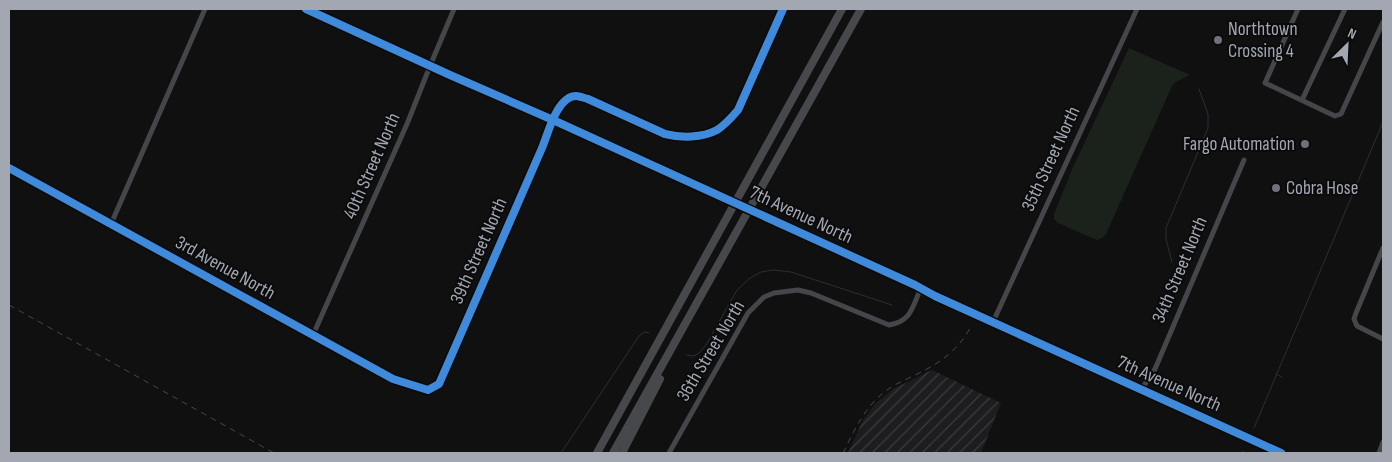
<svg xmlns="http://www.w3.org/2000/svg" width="1392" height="462" font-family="'Sofia Sans Condensed',sans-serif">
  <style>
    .industrial { fill: url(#industrial-furrows) }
    .green { fill: #1b211b }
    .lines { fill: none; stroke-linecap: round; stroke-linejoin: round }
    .stream { stroke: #283035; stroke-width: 1 }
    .minor { stroke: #454649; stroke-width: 5 }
    .highway { stroke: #47484b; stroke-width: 8 }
    .rail { stroke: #454749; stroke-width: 1; stroke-dasharray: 6 5; stroke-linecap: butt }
    .minor-bridge { stroke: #454649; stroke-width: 5 }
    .cycleway-casing { stroke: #0b0b0c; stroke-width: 11 }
    .cycleway { stroke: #408adc; stroke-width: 8 }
    .poi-dot { fill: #6f727a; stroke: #0b0b0c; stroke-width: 2 }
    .labels { text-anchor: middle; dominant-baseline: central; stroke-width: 4; stroke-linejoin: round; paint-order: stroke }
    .poi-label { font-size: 19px; fill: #a2a7b2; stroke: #0b0b0c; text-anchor: start }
    .street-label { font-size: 19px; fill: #a2a7b2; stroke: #0b0b0c }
  </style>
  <defs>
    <pattern id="industrial-furrows" width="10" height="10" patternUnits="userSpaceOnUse" patternTransform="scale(1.25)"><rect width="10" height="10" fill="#1d1d1f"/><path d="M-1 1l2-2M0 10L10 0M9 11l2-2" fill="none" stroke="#3b3b3d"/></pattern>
  </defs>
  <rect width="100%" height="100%" fill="#101011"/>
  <path class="industrial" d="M 932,370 L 1001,403 L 981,453 L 848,453 L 863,420 L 875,404 L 893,389 Z"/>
  <path class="green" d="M 1129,48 L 1190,75 L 1176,82 L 1172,86 L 1106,234 L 1102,238 L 1097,240 L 1058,223 L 1054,219 L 1054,214 L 1073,167 Z"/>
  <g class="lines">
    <g class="stream">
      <path d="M 1172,262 L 1166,239 L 1166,228 L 1208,128 L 1208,114 L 1199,89"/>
      <path d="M 687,355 L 694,356 L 699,353 L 706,345 L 737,290 L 750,278 L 761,272 L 773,270 L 791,272 L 892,305"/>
      <path d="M 1276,374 L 1282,377"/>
      <path d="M 1254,428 L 1383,122"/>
      <path d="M 561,453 L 639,336 L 644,332 L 649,333"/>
      <path d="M 1242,453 L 1243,451"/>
    </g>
    <g class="minor">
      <path d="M 306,9 L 450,75 L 553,120 L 717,194"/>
      <path d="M 1298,9 L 1265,83 L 1335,116 L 1341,114 L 1383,22"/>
      <path d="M 1302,100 L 1345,9"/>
      <path d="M 9,168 L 393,379 L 428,390 L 439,384 L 542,148 C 548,134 557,96 576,96 C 579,96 584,98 588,99 L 665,134 C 681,138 702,138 717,130 C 725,125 732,117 738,110 L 783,9"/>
      <path d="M 767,217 L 915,285 L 935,296 L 1281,453"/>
      <path d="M 111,224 L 205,9"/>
      <path d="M 1383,248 L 1356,313 L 1354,319 L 1357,326 L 1383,339"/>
      <path d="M 993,322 L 1137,9"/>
      <path d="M 313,335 L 407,124 L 430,66 L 454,9"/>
      <path d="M 1141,390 L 1155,369 L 1244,160"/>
      <path d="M 669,453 L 748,313 L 764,297 L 774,293 L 798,290 L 811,293 L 889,325 C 912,321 912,307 921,288"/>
      <path d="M 1379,453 L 1383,442"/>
    </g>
    <g class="highway">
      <path d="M 597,453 L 842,9"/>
      <path d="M 613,453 L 861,9"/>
      <path d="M 622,453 L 660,379"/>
    </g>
    <g class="rail">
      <path d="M 9,305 L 274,453"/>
      <path d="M 843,453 C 855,429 865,406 887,390 C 895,384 905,380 915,375 C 937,365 958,351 970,328"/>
    </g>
    <path class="minor-bridge" d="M 717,194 L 767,217"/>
    <defs>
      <g id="cycleway">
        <path d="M 306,9 L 450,75 L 553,120 L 915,285 L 935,296 L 1281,453"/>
        <path d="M 9,168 L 393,379 L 428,390 L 439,384 L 542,148 C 548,134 557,96 576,96 C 579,96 584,98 588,99 L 665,134 C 681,138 702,138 717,130 C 725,125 732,117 738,110 L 783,9"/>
      </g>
    </defs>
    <use href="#cycleway" class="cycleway-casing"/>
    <use href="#cycleway" class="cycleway"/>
  </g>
  <g class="poi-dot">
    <circle cx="1218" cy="40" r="5"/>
    <circle cx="1305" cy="144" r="5"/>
    <circle cx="1276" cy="188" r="5"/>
  </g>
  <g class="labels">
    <g class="poi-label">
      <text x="1228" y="29">Northtown<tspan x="1228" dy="22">Crossing 4</tspan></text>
      <text x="1295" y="144" text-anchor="end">Fargo Automation</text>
      <text x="1286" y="188">Cobra Hose</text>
    </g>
    <g class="street-label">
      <text transform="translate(1051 159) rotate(-65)">35th Street North</text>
      <text transform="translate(372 166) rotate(-66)">40th Street North</text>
      <text transform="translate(801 215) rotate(25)">7th Avenue North</text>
      <text transform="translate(479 251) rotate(-66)">39th Street North</text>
      <text transform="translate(225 268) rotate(29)">3rd Avenue North</text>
      <text transform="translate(1180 270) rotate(-67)">34th Street North</text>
      <text transform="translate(711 351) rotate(-59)">36th Street North</text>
      <text transform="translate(1169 384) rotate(24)">7th Avenue North</text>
    </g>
  </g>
  <rect width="1392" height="462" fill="none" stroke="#a2a7b2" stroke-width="20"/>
  <g transform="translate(1347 45) rotate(24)" stroke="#0b0b0c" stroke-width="4" paint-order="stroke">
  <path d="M0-4L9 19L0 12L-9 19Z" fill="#a2a7b2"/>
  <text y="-8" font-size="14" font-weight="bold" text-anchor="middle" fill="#a2a7b2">N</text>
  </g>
</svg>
